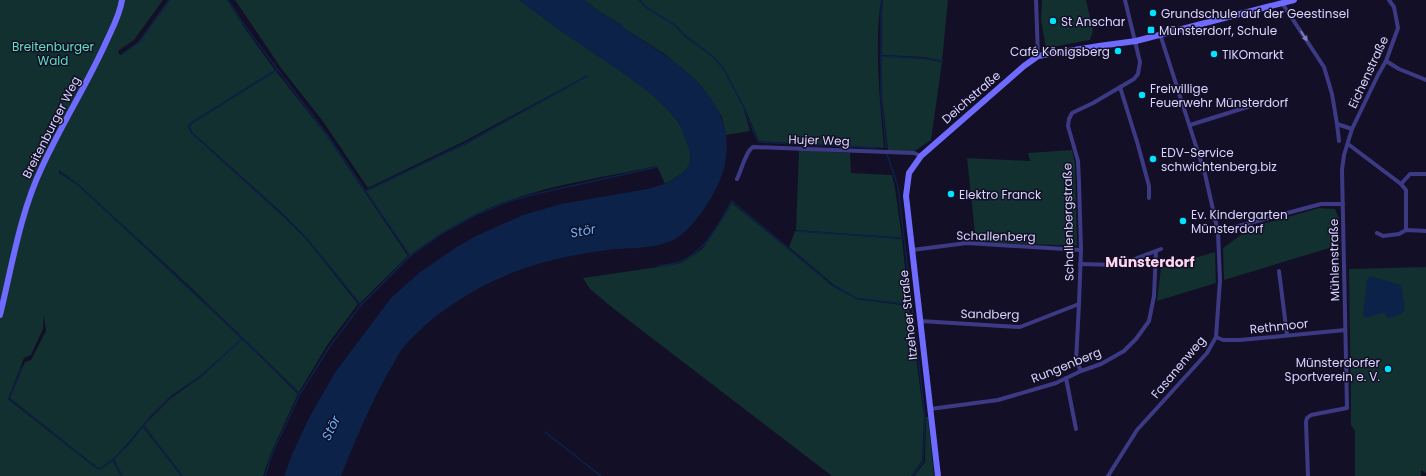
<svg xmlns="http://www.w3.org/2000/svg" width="1426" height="476" font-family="Poppins,sans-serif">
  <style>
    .green { fill: #12302f }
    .water { fill: #0c2248 }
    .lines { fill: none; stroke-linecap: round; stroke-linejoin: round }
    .stream { stroke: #0c2248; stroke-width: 1.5 }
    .street { stroke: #3d3a85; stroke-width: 4 }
    .secondary { stroke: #6f6bff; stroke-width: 6 }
    .oneway { fill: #837fbc }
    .poi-dot { fill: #00e5ff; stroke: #130f26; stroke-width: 1.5 }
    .labels { text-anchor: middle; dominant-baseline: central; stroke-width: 3; stroke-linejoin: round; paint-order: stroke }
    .poi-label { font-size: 12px; fill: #d9d4ff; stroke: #130f26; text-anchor: start }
    .park-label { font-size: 12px; fill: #5fe0c0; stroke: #130f26 }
    .street-label { font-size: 12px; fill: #d9d4ff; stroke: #130f26 }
    .water-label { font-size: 13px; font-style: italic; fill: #62b6ff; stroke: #130f26 }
    .quarter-label { font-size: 14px; font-weight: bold; fill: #ffd6f0; stroke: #130f26 }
  </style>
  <rect width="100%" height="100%" fill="#130f26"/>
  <g class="green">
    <path d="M 0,0 L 163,0 L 134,40 L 118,51 L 120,55 L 139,42 L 170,0 L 227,0 L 246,30 L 275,70 L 190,123 L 188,127 L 191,133 L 280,213 L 306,239 L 358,304 L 328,344 L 299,392 L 184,281 L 78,184 L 59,170 L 59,173 L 78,185 L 242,339 L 201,375 L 171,396 L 151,415 L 128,443 L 113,459 L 100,468 L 98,468 L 10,398 L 25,362 L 31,360 L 46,331 L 44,315 L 43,329 L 31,355 L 24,358 L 8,399 L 97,469 L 100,469 L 113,461 L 121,476 L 0,476 Z"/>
    <path d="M 235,0 L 519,0 C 535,11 550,23 566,34 C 600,58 655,88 678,122 C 683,128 685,137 688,145 C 690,151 692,159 689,165 C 684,174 673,179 665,184 L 657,166 C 596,179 531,187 474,215 C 451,226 431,240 410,255 L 366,191 L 466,144 L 588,76 L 588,75 L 465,141 L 368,188 L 322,120 L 281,68 Z"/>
    <path d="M 584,0 L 639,0 L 646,8 L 676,26 L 683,35 L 713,57 L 723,69 L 743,106 L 750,131 L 726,135 L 722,117 L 702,87 L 690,75 L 663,53 L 622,27 L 622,25 L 600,12 Z"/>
    <path d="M 640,0 L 881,0 C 874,46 880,101 884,148 L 759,141 L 744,106 L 724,69 L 714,57 L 684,34 L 677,26 L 647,7 Z"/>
    <path d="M 883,0 L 948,0 L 942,61 L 925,57 L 882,55 L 882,13 Z"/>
    <path d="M 1042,0 L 1086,0 L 1093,31 L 1090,40 L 1046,48 L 1041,20 Z"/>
    <path d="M 881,56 L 924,59 L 942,62 L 931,140 L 913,152 L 888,151 L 882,96 Z"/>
    <path d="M 276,71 L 327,136 L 408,256 L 360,303 L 307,238 L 281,212 L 192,132 L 190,127 L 191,124 Z"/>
    <path d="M 799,150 L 850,153 L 851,173 L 892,175 L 895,188 L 902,238 L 796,230 Z"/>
    <path d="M 1072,150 L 1075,163 L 1077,246 L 976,242 L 967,158 L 1030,161 L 1028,153 Z"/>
    <path d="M 732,203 L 833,286 L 856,299 L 909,306 L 924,416 L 922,461 L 911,476 L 832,476 L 614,309 L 590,289 L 583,278 L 658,267 L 681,263 L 694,255 L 703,248 L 722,220 Z"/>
    <path d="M 1319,208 L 1335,209 L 1339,219 L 1339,245 L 1224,280 L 1223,248 L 1252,227 Z"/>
    <path d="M 795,231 L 902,239 L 909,304 L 857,298 L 834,285 L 789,247 Z"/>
    <path d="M 1215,252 L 1216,283 L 1157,301 L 1161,268 Z"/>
    <path d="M 1426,267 L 1426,473 L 1421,470 L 1421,476 L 1355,476 L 1355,431 L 1351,425 L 1351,407 L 1349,269 Z"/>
    <path d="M 242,339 L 298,394 L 271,453 L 263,476 L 183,476 L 144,425 L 171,398 L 201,377 Z"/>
    <path d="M 926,417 L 928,417 L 934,476 L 914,476 L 925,462 Z"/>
    <path d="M 143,427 L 181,476 L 123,476 L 114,460 Z"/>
  </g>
  <g class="water">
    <path d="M 519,0 L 584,0 L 600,12 L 622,25 L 622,27 C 662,54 712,79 725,129 C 730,153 724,177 711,198 C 700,215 687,236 666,243 C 645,250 623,247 601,251 C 549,258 501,272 456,302 C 436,315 417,331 402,349 C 397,356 394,364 389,371 C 370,405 355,441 341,476 L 284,476 L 293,452 L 310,416 L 336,371 L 391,298 L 419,273 L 455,248 L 476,236 L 523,215 L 561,204 L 647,189 L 665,184 L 674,179 L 685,171 L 689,165 L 691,158 L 689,149 L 679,123 L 671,113 L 651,94 L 627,76 L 555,27 Z"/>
    <path d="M 1370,276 L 1401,285 L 1405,310 C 1402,315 1393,317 1388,318 L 1384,312 L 1366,318 L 1363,315 L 1367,281 Z"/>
  </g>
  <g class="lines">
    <g class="stream">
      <path d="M 228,0 L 247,29 L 328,136 L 410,256"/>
      <path d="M 639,0 L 646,7 L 676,26 L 683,34 L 713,57 L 724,69 L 743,106 L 758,142 L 877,148"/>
      <path d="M 882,0 L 881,13 L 881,96 L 886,148"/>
      <path d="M 122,54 L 139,42 L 169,0"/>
      <path d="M 880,56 L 924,58 L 943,61"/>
      <path d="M 277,70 L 191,123 L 189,127 L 192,133 L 280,213 L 306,238 L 361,305"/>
      <path d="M 887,154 L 898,187 L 925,416 L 923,462 L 912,476"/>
      <path d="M 60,172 L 78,185 L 183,282 L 299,393"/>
      <path d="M 366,191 L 466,143 L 587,76"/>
      <path d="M 797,231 L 903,238"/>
      <path d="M 658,266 C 665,265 675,264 682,261 C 707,249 719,223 732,201 L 833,286 L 856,298 L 910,305"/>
      <path d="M 22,367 L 9,398 L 98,469 L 100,469 L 113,460 L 129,444 L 151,416 L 171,396 L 201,376 L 243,338"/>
      <path d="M 143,425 L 182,476"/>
      <path d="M 545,432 L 601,476"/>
      <path d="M 114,460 L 122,476"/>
      <path d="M 265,476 L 272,454 L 300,394 L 330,346 L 361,305 L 410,256 L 441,234 L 475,215 L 507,202 L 531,195 L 657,167"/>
    </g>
    <g class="street">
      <path d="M 1036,0 L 1038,56"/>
      <path d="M 1282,3 L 1324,67 L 1332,94 L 1337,124 L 1352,129 L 1344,155 L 1342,170 L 1347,408 L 1311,415 L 1307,418 L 1306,422 L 1308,476"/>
      <path d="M 1386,61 L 1399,69 L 1426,80"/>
      <path d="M 1120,87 L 1138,145 L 1149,186 L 1149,198"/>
      <path d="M 1337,124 L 1339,141"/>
      <path d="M 1190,125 L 1257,104"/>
      <path d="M 1352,129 L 1378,75 L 1386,61 L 1398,28 L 1394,7 L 1389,0"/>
      <path d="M 1348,144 L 1401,184 L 1406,190 L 1406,230"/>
      <path d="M 737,179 C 741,171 746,151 753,147 L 914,153 L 921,156"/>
      <path d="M 1401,184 L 1410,174 L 1426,174"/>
      <path d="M 1216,232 L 1321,204 L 1343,204"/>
      <path d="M 1377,233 L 1383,236 L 1399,234 L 1406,230 L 1426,231"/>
      <path d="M 912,250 L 967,243 L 1081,250"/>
      <path d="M 1080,264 L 1119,265 L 1161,249"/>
      <path d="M 1279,271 L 1287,335"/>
      <path d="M 920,321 L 1020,327 L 1079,304"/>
      <path d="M 1216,337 L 1223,340 L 1240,340 L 1345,330"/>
      <path d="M 1081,371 L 1076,361 L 1079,304 L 1081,250 L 1079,182 L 1078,161 L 1068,126 L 1069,119 L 1072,113 L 1093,103 L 1134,79 L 1138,74 L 1140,62 L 1125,0"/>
      <path d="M 1066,378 L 1076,429"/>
      <path d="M 930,409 L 998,400 L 1056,383 L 1081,371 L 1101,364 L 1124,351 L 1136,339 L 1149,321 L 1154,296 L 1156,251"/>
      <path d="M 1108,476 L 1137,430 L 1207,353 L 1216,337 L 1220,280 L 1218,232 L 1205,174 L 1160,34"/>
    </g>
    <g class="secondary">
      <path d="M 0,315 C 12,266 20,213 42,167 C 62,123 88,83 107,40 C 113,27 120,14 122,0"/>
      <path d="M 938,476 L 906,196 L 909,173 L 921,156 L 1024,66 L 1038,56 L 1099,46 L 1136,41 L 1294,0"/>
    </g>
  </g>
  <defs><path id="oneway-solid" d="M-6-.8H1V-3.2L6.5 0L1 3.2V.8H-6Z"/></defs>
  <use class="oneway" href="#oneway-solid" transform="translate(1304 36) rotate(57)"/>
  <g class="poi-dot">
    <circle cx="1153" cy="13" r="4"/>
    <circle cx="1053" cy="21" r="4"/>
    <rect x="1147" y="26" width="8" height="8" rx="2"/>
    <circle cx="1118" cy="51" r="4"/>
    <circle cx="1214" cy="54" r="4"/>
    <circle cx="1142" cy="95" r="4"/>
    <circle cx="1153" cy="159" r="4"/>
    <circle cx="951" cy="194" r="4"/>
    <circle cx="1183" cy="221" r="4"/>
    <circle cx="1388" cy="369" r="4"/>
  </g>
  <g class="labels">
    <g class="poi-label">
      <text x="1161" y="13">Grundschule auf der Geestinsel</text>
      <text x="1061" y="21">St Anschar</text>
      <text x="1159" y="30">Münsterdorf, Schule</text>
      <text x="1110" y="51" text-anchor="end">Café Königsberg</text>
      <text x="1222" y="54">TIKOmarkt</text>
      <text x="1150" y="88">Freiwillige<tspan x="1150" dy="14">Feuerwehr Münsterdorf</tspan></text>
      <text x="1161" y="152">EDV-Service<tspan x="1161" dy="14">schwichtenberg.biz</tspan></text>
      <text x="959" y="194">Elektro Franck</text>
      <text x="1191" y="214">Ev. Kindergarten<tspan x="1191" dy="14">Münsterdorf</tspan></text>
      <text x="1380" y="362" text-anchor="end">Münsterdorfer<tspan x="1380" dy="14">Sportverein e. V.</tspan></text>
    </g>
    <g class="park-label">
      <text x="53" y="46">Breitenburger<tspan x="53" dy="14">Wald</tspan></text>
    </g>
    <g class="street-label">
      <text transform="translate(1368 72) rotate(-65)">Eichenstraße</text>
      <text transform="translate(971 97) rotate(-41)">Deichstraße</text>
      <text transform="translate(51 127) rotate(-63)">Breitenburger Weg</text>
      <text transform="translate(819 140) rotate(2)">Hujer Weg</text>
      <text transform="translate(1068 222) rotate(-91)">Schallenbergstraße</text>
      <text transform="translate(996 236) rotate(1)">Schallenberg</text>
      <text transform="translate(1334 260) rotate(-91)">Mühlenstraße</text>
      <text transform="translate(990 314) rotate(1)">Sandberg</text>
      <text transform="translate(908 315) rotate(-96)">Itzehoer Straße</text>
      <text transform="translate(1279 326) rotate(-6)">Rethmoor</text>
      <text transform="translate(1066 365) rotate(-22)">Rungenberg</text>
      <text transform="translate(1178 367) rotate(-50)">Fasanenweg</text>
    </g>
    <g class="water-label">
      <text transform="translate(583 231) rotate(-11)">Stör</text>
      <text transform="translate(331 428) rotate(-64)">Stör</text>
    </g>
    <g class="quarter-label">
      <text x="1150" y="262">Münsterdorf</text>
    </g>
  </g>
</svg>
